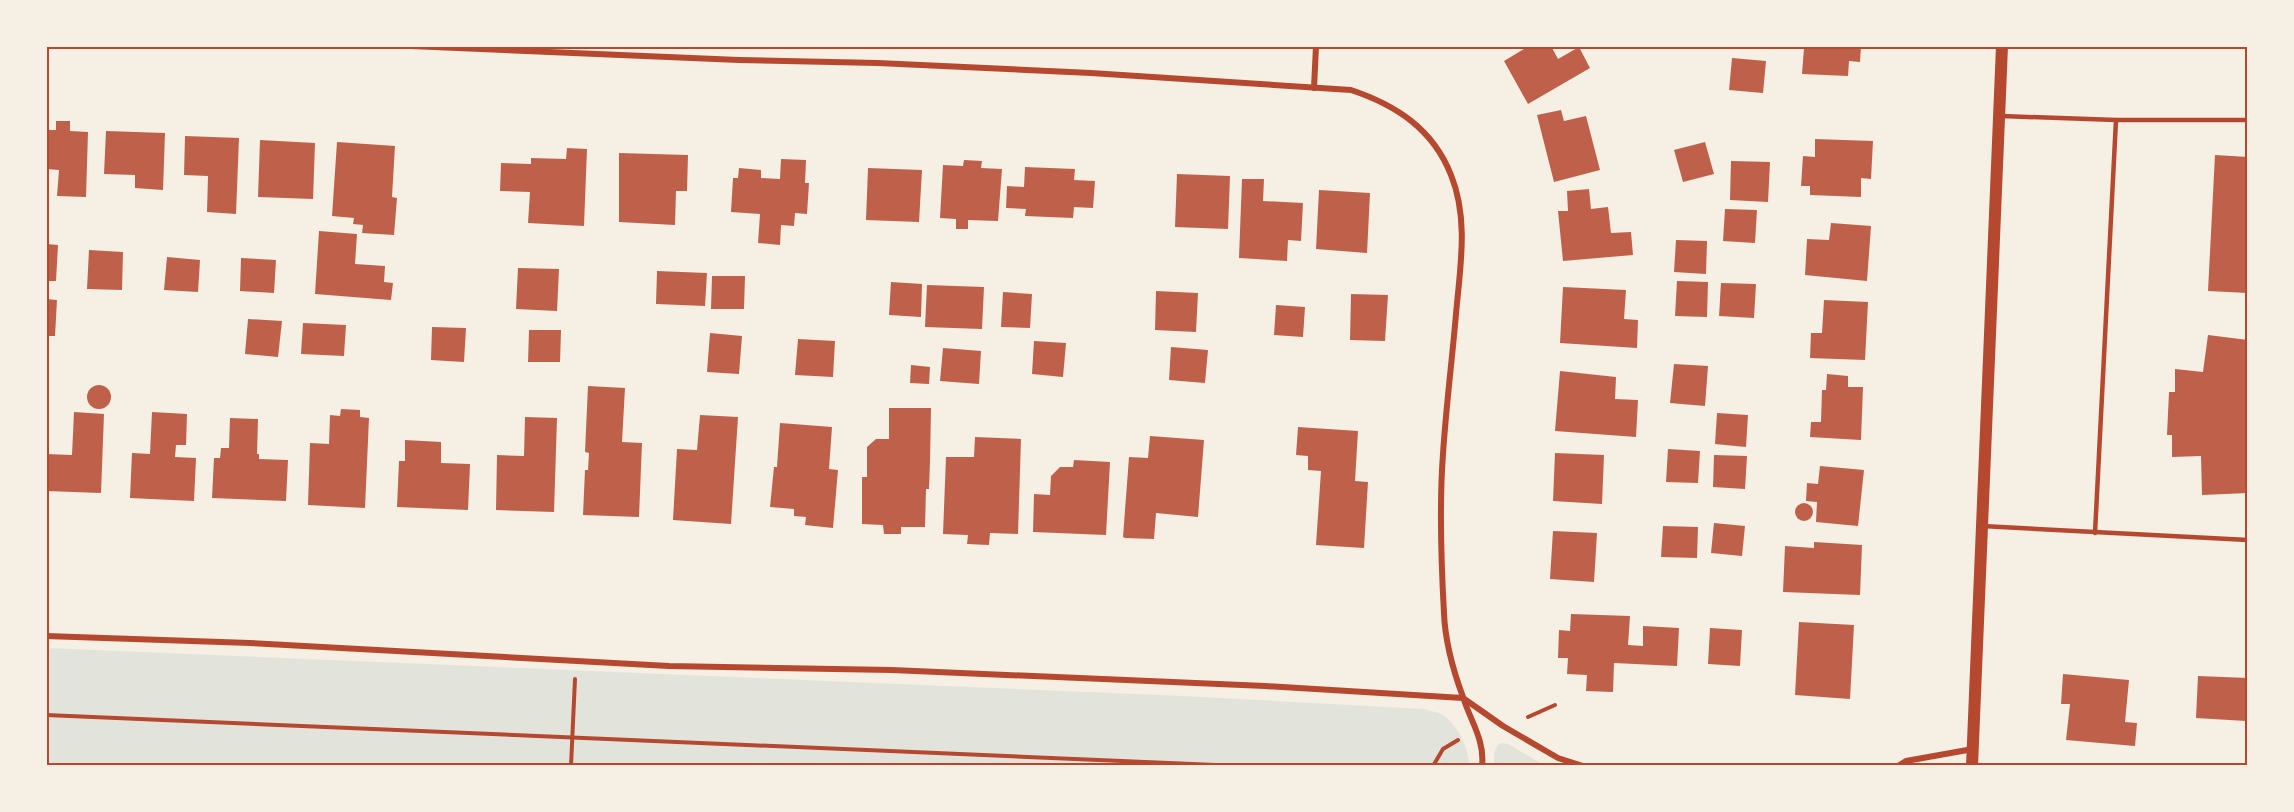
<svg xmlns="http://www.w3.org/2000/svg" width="2294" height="812" font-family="'Roboto Condensed',sans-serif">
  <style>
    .green { fill: #e2e4dc }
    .building { fill: #bf614a }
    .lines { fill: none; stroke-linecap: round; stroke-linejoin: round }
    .path { stroke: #b5482f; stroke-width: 4 }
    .service { stroke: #b5482f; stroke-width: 4.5 }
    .minor { stroke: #b5482f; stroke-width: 6 }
    .secondary { stroke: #b5482f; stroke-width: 12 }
    .neatline { fill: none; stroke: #b5482f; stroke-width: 2 }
  </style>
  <rect width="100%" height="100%" fill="#f6efe4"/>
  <g class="green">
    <path d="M 47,648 L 1184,696 L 1424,709 C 1430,711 1438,712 1443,715 C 1458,725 1469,749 1469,765 L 47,766 Z"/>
    <path d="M 1501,743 L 1508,744 L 1544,765 L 1494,765 C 1494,757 1493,747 1501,743 Z"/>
  </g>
  <g class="building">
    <path d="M 1529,46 L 1551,46 L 1558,59 L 1579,47 L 1590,68 L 1528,104 L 1504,61 Z"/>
    <path d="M 1816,46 L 1861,46 L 1860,62 L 1849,61 L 1848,76 L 1802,74 L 1804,48 L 1816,48 Z"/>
    <path d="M 1732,58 L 1766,61 L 1763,93 L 1729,90 Z"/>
    <path d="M 1561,110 L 1564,121 L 1586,116 L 1600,170 L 1554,182 L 1537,115 Z"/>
    <path d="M 56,121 L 70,121 L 70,131 L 88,132 L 86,197 L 57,196 L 59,170 L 46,169 L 46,130 L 56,130 Z"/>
    <path d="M 106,131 L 165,133 L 163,190 L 135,188 L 135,175 L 104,174 Z"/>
    <path d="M 185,136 L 239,138 L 236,214 L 207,212 L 208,176 L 184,175 Z"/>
    <path d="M 1815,139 L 1873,141 L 1871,179 L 1861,178 L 1861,197 L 1810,195 L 1810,186 L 1801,186 L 1803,156 L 1815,157 Z"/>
    <path d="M 260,140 L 315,143 L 313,199 L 258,197 Z"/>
    <path d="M 337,142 L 395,146 L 392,197 L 397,198 L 394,235 L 362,233 L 363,225 L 353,224 L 354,218 L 332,216 Z"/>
    <path d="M 1705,142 L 1714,174 L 1683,182 L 1674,150 Z"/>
    <path d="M 567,148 L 587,149 L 584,226 L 528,223 L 530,192 L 500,191 L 501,163 L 531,164 L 531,158 L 566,159 Z"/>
    <path d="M 619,153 L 688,155 L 687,191 L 676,191 L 675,225 L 619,222 Z"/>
    <path d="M 2215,155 L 2248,157 L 2248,293 L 2208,291 Z"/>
    <path d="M 781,159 L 806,160 L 805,183 L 809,183 L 807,214 L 795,213 L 794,226 L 781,225 L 780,245 L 758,243 L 760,214 L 731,212 L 733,178 L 738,178 L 739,168 L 761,170 L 761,178 L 780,179 Z"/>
    <path d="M 964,160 L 982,161 L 981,168 L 1002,169 L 998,221 L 968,220 L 968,229 L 956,229 L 956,219 L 940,218 L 943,165 L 963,166 Z"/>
    <path d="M 1731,161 L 1770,162 L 1768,202 L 1730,200 Z"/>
    <path d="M 1025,167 L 1075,169 L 1074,180 L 1095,181 L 1093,208 L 1074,207 L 1073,218 L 1025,216 L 1026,209 L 1006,208 L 1007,186 L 1024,187 Z"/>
    <path d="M 868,168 L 922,170 L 919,222 L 866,220 Z"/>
    <path d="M 1177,174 L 1230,176 L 1228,229 L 1175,227 Z"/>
    <path d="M 1242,179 L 1264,179 L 1263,201 L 1303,203 L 1301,241 L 1288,240 L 1287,261 L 1239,258 Z"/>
    <path d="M 1589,189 L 1591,209 L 1608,207 L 1611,233 L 1631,232 L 1633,255 L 1563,261 L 1558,211 L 1568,211 L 1567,191 Z"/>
    <path d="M 1319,190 L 1370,193 L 1367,253 L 1316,249 Z"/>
    <path d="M 1725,209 L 1757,210 L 1755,243 L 1723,241 Z"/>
    <path d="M 1831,223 L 1871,226 L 1867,281 L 1805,275 L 1807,239 L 1829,240 Z"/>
    <path d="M 319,231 L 357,234 L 355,264 L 385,266 L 384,282 L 393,283 L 391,300 L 315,294 Z"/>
    <path d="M 1676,240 L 1707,241 L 1706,274 L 1674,272 Z"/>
    <path d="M 46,244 L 58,245 L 56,281 L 46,281 Z"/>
    <path d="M 89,250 L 123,252 L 122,290 L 87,289 Z"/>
    <path d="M 167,257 L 200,260 L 198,292 L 164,290 Z"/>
    <path d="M 241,258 L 276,260 L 274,293 L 240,291 Z"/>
    <path d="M 518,268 L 559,269 L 557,311 L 516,309 Z"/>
    <path d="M 657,271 L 707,273 L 705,306 L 656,304 Z"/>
    <path d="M 712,276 L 745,276 L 744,309 L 711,309 Z"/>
    <path d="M 1677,281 L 1708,282 L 1707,317 L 1675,316 Z"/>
    <path d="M 891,282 L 922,284 L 921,317 L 889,315 Z"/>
    <path d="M 1721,283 L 1756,284 L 1754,318 L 1719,316 Z"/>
    <path d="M 927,285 L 984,287 L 982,329 L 925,327 Z"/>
    <path d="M 1563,287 L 1626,290 L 1624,319 L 1638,320 L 1637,348 L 1560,343 Z"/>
    <path d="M 1156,291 L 1198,293 L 1196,332 L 1155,330 Z"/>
    <path d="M 1003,292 L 1032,294 L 1030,328 L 1001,327 Z"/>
    <path d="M 1351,294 L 1388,295 L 1385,341 L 1350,340 Z"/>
    <path d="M 46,299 L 57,300 L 55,336 L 46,336 Z"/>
    <path d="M 1824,300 L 1868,302 L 1865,360 L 1810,358 L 1811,333 L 1822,333 Z"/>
    <path d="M 1276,305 L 1305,307 L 1303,337 L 1274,335 Z"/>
    <path d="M 248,319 L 282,321 L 278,357 L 245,354 Z"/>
    <path d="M 303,323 L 346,325 L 344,356 L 301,354 Z"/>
    <path d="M 432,327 L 466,328 L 464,362 L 431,360 Z"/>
    <path d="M 529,330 L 561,330 L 560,362 L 528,362 Z"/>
    <path d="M 710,333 L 742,336 L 739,374 L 707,372 Z"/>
    <path d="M 2208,335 L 2248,340 L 2248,493 L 2202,495 L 2201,456 L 2172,457 L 2172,435 L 2167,435 L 2169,392 L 2175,392 L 2175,369 L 2203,372 Z"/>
    <path d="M 798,339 L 835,341 L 833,377 L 795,375 Z"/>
    <path d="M 1034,341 L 1066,343 L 1063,377 L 1032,374 Z"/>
    <path d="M 1171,347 L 1208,350 L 1205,383 L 1169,380 Z"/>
    <path d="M 943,348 L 981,351 L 979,384 L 940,381 Z"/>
    <path d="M 1674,364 L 1708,366 L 1705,406 L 1670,403 Z"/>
    <path d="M 911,365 L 930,367 L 929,384 L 910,383 Z"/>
    <path d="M 1560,371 L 1616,377 L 1615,399 L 1638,400 L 1636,437 L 1555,431 Z"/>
    <path d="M 1827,374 L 1848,376 L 1848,387 L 1863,387 L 1861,440 L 1810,437 L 1811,422 L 1821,422 L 1822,390 L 1826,390 Z"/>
    <circle cx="99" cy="397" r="12"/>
    <path d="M 588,386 L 625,388 L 622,442 L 642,443 L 639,517 L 583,515 L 585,470 L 588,470 L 589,453 L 585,452 Z"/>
    <path d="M 889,408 L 931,408 L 930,462 L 929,489 L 926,489 L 925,527 L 901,527 L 901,534 L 884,534 L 883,525 L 862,524 L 862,477 L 867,477 L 867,447 L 876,439 L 889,439 Z"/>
    <path d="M 341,409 L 360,410 L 360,417 L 369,418 L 365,508 L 308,505 L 310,443 L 329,444 L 330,415 L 340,416 Z"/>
    <path d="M 74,412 L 104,414 L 101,493 L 46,491 L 46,454 L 72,455 Z"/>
    <path d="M 152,412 L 187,414 L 186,445 L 176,445 L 175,457 L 196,458 L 194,501 L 130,498 L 132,453 L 150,454 Z"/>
    <path d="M 1717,413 L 1748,415 L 1746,447 L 1715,444 Z"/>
    <path d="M 700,415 L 738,417 L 731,524 L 673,520 L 677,449 L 697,450 Z"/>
    <path d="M 525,417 L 557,418 L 554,512 L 496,510 L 497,455 L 524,456 Z"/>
    <path d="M 230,418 L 258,419 L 257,454 L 259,454 L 259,459 L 288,460 L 286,501 L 212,498 L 214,458 L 220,458 L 221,448 L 229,448 Z"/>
    <path d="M 780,423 L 832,427 L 829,469 L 838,470 L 833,528 L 805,525 L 806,517 L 794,516 L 794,509 L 770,507 L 774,467 L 777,467 Z"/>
    <path d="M 1298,427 L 1358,431 L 1355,481 L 1368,482 L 1364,548 L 1316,545 L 1321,471 L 1308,470 L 1308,456 L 1296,455 Z"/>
    <path d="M 1150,436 L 1204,440 L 1198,517 L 1156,513 L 1154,539 L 1125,538 L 1123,537 L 1129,457 L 1148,458 Z"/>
    <path d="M 975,437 L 1021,439 L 1018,534 L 990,533 L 989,545 L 967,544 L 968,535 L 943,534 L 946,457 L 974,457 Z"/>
    <path d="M 405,440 L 441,442 L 441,463 L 470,464 L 468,510 L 397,507 L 399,461 L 405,461 Z"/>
    <path d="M 1668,449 L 1700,451 L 1698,483 L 1666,482 Z"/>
    <path d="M 1555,453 L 1604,455 L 1602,504 L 1553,501 Z"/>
    <path d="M 1714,455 L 1747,456 L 1745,489 L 1713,487 Z"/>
    <path d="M 1074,460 L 1110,462 L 1106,535 L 1033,532 L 1034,494 L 1050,495 L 1051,476 L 1060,467 L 1073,467 Z"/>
    <path d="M 1820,466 L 1864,470 L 1858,526 L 1816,522 L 1817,502 L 1806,501 L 1807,483 L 1818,484 Z"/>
    <circle cx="1804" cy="512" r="9"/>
    <path d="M 1714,523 L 1745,526 L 1742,556 L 1711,553 Z"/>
    <path d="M 1663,526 L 1698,527 L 1697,558 L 1661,557 Z"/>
    <path d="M 1553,531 L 1597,533 L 1594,582 L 1550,579 Z"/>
    <path d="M 1814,542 L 1862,545 L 1860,595 L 1783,592 L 1785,546 L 1814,548 Z"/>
    <path d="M 1571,614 L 1630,616 L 1628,645 L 1643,646 L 1643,626 L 1679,628 L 1677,666 L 1614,663 L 1613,692 L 1586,691 L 1587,675 L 1567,674 L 1568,658 L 1558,658 L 1559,630 L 1570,631 Z"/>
    <path d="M 1799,622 L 1854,625 L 1850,699 L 1795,695 Z"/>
    <path d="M 1710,628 L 1742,630 L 1740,666 L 1708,664 Z"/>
    <path d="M 2063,674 L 2129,680 L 2125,722 L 2137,723 L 2135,746 L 2066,740 L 2070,704 L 2061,704 Z"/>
    <path d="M 2198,676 L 2248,678 L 2246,721 L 2196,718 Z"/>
  </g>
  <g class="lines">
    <g class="path">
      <path d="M 46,715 L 1239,766"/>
      <path d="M 1528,717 L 1555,705"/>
      <path d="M 571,766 L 575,679"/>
      <path d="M 1433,766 L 1443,749 L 1458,740"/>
    </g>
    <g class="service">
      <path d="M 2001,116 L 2116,120 L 2248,120"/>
      <path d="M 1982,526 L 2248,540"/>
      <path d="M 2095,533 L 2116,120"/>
    </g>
    <g class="minor">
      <path d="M 411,46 L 739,60 L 878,63 L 1091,73 L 1351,90 C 1396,105 1433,129 1451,175 C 1469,219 1460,268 1456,314 C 1452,361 1446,407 1443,454 C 1439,507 1441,560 1444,613 C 1445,641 1453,670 1463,697 C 1470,720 1485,740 1482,766"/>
      <path d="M 1314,88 L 1316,46"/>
      <path d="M 46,636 L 250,643 L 669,666 L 892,670 L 1265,686 L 1463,698 L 1503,726 L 1558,758 L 1583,766"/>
      <path d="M 1898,766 L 1906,761 L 1973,749"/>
    </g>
    <path class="secondary" d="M 1972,766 L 2002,46"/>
  </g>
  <rect width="2294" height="812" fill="none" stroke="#f6efe4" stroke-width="96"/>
  <rect x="48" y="48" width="2198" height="716" class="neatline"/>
</svg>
